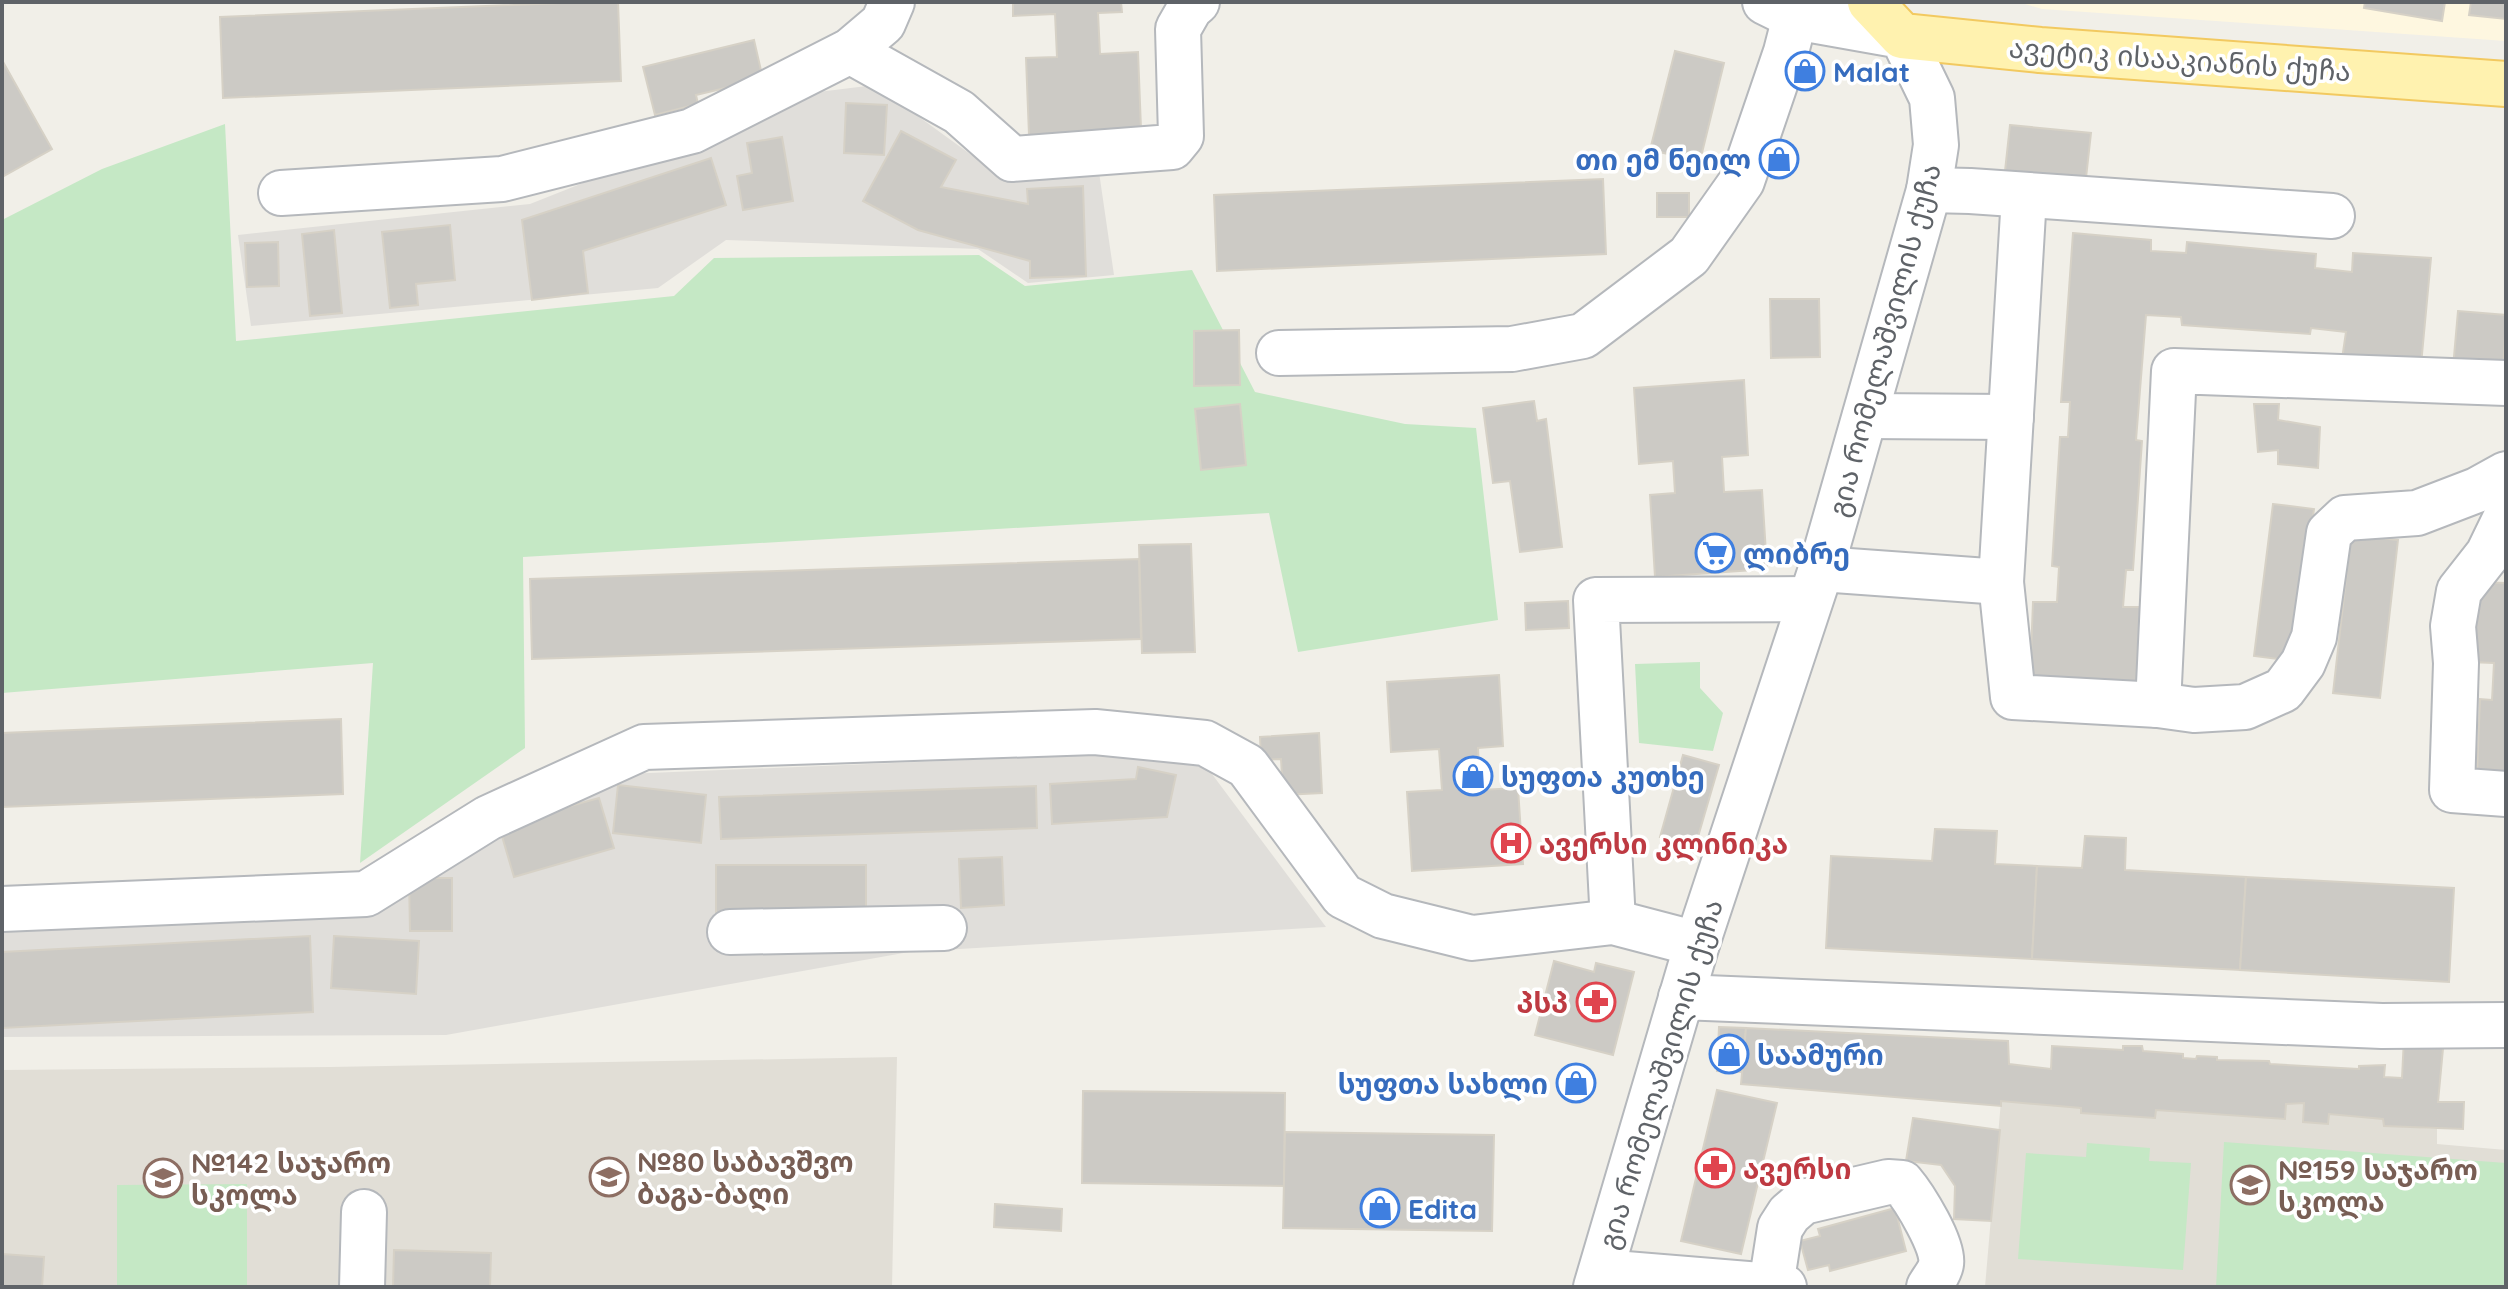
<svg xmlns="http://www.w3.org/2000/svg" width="2508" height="1289" font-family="Quicksand,'Noto Sans Georgian',sans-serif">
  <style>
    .commercial { fill: #fef7e0 }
    .industrial { fill: #e0deda }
    .education { fill: #e1ded6 }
    .green { fill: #c5e8c5 }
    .building { fill: #cccac5; stroke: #d6d1c6; stroke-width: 2 }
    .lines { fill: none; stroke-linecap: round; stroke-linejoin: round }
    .minor-casing { stroke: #b5b8bc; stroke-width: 48 }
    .major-casing { stroke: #f2c960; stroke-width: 48 }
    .minor { stroke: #fff; stroke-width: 44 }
    .major { stroke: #fff2af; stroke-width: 44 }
    .labels { text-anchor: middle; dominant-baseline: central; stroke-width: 7; stroke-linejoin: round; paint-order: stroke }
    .street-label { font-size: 28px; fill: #5f6368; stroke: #fff }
    .shop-label { font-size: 28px; font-weight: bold; fill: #366cbe; stroke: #fff; text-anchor: start }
    .health-label { font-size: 28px; font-weight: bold; fill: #be3a42; stroke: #fff; text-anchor: start }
    .education-label { font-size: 28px; font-weight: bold; fill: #785e54; stroke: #fff; text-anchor: start }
  </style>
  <rect width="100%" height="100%" fill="#f1efe8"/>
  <path class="commercial" d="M 2018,2 L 2506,2 L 2506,41 L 2042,9 Z"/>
  <g class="industrial">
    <path d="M 875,85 L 988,167 L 1099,172 L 1114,275 L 1028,283 L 978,249 L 726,240 L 658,288 L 251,326 L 238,235 L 530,204 L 810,93 Z"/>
    <path d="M 1113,754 L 1206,766 L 1326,927 L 909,952 L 446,1035 L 2,1037 L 2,909 L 349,911 L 601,775 Z"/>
  </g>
  <g class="education">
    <path d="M 897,1057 L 892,1287 L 2,1287 L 2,1070 L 330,1067 Z"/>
    <path d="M 2001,1101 L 2081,1108 L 2081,1113 L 2154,1118 L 2156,1110 L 2284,1119 L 2286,1104 L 2304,1103 L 2303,1122 L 2328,1123 L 2329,1114 L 2383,1119 L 2384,1126 L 2437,1129 L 2437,1144 L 2506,1150 L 2506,1287 L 1985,1287 Z"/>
  </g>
  <g class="green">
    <path d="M 225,124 L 236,341 L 674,296 L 714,258 L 979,255 L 1025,286 L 1192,270 L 1255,392 L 1405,424 L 1476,428 L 1498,620 L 1298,652 L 1269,513 L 523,557 L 525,748 L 360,863 L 373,663 L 2,693 L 2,220 L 102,169 Z"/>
    <path d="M 1700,662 L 1700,688 L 1723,713 L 1713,751 L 1639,743 L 1635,664 Z"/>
    <path d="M 2224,1142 L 2506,1163 L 2506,1287 L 2216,1287 Z"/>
    <path d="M 2087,1143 L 2150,1148 L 2149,1161 L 2191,1163 L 2183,1270 L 2018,1259 L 2026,1153 L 2086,1157 Z"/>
    <path d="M 247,1184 L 247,1287 L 117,1287 L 117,1185 Z"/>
  </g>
  <g class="building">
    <path d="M 586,2 L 618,2 L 621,81 L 223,98 L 220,17 Z"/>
    <path d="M 1013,2 L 1121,2 L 1122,12 L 1098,13 L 1100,54 L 1138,52 L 1141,129 L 1029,135 L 1026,58 L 1057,57 L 1055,14 L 1013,16 Z"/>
    <path d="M 2365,2 L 2445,2 L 2442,21 L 2364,8 Z"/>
    <path d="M 2471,2 L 2506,2 L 2506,19 L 2469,15 Z"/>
    <path d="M 754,40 L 763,79 L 696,95 L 698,104 L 655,115 L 643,67 Z"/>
    <path d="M 1675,51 L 1724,63 L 1700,161 L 1650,150 Z"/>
    <path d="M 1801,56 L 1819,64 L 1811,83 L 1793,75 Z"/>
    <path d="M 2,60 L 52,149 L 2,177 Z"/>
    <path d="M 846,103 L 887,105 L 884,155 L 844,153 Z"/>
    <path d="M 2010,125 L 2091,133 L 2086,178 L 2005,171 Z"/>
    <path d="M 901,131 L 956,160 L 941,187 L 1028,204 L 1027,189 L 1083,186 L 1086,276 L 1030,278 L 1030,261 L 918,230 L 863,201 Z"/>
    <path d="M 782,137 L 793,201 L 743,210 L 737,176 L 752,173 L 747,143 Z"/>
    <path d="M 711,158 L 726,205 L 583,251 L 588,293 L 532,300 L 522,220 Z"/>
    <path d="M 1603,179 L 1606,254 L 1217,271 L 1214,195 Z"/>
    <rect x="1657" y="193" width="32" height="24"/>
    <path d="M 450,225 L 455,280 L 416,284 L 418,305 L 390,308 L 382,232 Z"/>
    <path d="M 334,230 L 342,313 L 310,316 L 302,234 Z"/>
    <path d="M 2073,233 L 2151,240 L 2151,251 L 2186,253 L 2187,242 L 2316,254 L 2315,268 L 2352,272 L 2353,253 L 2431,258 L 2421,365 L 2342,359 L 2346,332 L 2311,328 L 2310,334 L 2182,325 L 2181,317 L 2146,315 L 2136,440 L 2142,441 L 2133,570 L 2126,570 L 2123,607 L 2140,607 L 2136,686 L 2030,680 L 2033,602 L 2057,602 L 2059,567 L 2052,566 L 2060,437 L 2068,437 L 2070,402 L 2061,402 Z"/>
    <path d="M 278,242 L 279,286 L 247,287 L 245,243 Z"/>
    <path d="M 1770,299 L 1819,299 L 1820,357 L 1771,358 Z"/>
    <path d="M 2458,311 L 2506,315 L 2503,372 L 2453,368 Z"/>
    <path d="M 1239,330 L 1240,385 L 1194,386 L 1194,331 Z"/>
    <path d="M 1744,380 L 1748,455 L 1722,457 L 1724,492 L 1762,490 L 1767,569 L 1655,577 L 1650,495 L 1675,493 L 1673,461 L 1639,464 L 1634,388 Z"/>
    <path d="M 1534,401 L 1537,421 L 1546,419 L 1562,547 L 1520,552 L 1510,481 L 1493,483 L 1483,408 Z"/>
    <path d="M 1240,404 L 1246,465 L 1201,470 L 1195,409 Z"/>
    <path d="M 2254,404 L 2279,404 L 2278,420 L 2320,427 L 2318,468 L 2278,464 L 2278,450 L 2258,452 Z"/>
    <path d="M 2273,504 L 2314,509 L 2294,661 L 2254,656 Z"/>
    <path d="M 2351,535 L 2398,540 L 2380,698 L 2333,693 Z"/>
    <path d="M 1191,544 L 1195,652 L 1142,653 L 1139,545 Z"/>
    <path d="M 1139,559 L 1141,639 L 532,659 L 530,579 Z"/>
    <path d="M 2474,582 L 2506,583 L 2506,777 L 2477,775 L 2480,699 L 2492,700 L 2494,663 L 2469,662 Z"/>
    <path d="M 1568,601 L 1569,628 L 1526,630 L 1525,603 Z"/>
    <path d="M 1499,675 L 1503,746 L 1478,748 L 1480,790 L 1518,788 L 1523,864 L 1412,871 L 1407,792 L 1442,790 L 1439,749 L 1391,752 L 1387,682 Z"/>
    <path d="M 341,719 L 343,794 L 2,807 L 2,733 Z"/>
    <path d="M 1319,733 L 1322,793 L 1283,795 L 1281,759 L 1261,760 L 1260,737 Z"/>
    <path d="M 1683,755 L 1719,765 L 1695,847 L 1660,837 Z"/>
    <path d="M 1138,767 L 1176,775 L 1167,817 L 1052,824 L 1050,784 L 1136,779 Z"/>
    <path d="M 618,785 L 706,795 L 701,843 L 613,833 Z"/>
    <path d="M 1036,786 L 1037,828 L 721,839 L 719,797 Z"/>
    <path d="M 599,798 L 614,848 L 514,877 L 499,826 Z"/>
    <path d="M 1935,829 L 1997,831 L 1995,864 L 2037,866 L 2032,959 L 1826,948 L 1831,856 L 1932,861 Z"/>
    <path d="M 2085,836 L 2126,838 L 2125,870 L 2246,877 L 2240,970 L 2032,959 L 2037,866 L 2082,868 Z"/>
    <path d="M 1002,857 L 1004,905 L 961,908 L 959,859 Z"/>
    <rect x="716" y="865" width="150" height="48"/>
    <path d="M 2246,877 L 2454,888 L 2449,982 L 2240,970 Z"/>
    <path d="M 409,878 L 452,878 L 452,931 L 410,931 Z"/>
    <path d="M 310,936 L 313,1012 L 2,1028 L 2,952 Z"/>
    <path d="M 334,936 L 419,941 L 416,994 L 331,988 Z"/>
    <path d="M 1554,961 L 1594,972 L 1596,963 L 1634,972 L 1613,1055 L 1535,1035 Z"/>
    <path d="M 1719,1027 L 1746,1028 L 1742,1072 L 1717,1071 Z"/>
    <path d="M 1746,1028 L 2008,1041 L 2009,1064 L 2051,1069 L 2052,1046 L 2123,1050 L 2123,1046 L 2142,1046 L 2143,1051 L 2183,1054 L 2183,1058 L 2196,1059 L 2197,1056 L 2217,1057 L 2217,1060 L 2269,1061 L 2270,1064 L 2359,1069 L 2359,1066 L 2385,1065 L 2384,1077 L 2402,1078 L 2404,1038 L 2444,1038 L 2438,1102 L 2464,1102 L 2463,1129 L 2384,1126 L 2383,1119 L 2329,1114 L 2328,1124 L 2303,1122 L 2304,1103 L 2286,1104 L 2285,1119 L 2156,1110 L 2155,1118 L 2081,1113 L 2081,1108 L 2001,1101 L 2001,1106 L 1741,1084 Z"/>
    <path d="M 1564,1070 L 1588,1079 L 1583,1095 L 1558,1086 Z"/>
    <path d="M 1717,1090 L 1777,1103 L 1741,1254 L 1681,1241 Z"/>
    <path d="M 1083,1091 L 1285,1093 L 1284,1186 L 1082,1183 Z"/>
    <path d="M 1913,1118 L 2000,1130 L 1991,1221 L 1954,1219 L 1955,1186 L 1941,1165 L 1906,1161 Z"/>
    <path d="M 1285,1132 L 1494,1135 L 1492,1231 L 1283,1228 Z"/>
    <path d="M 995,1204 L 1062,1209 L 1061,1231 L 994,1227 Z"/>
    <path d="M 1895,1208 L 1906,1251 L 1830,1271 L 1829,1265 L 1808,1270 L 1800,1241 L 1820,1236 L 1818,1229 Z"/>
    <path d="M 394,1250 L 491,1253 L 490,1287 L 393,1287 Z"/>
    <path d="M 2,1254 L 44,1257 L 42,1287 L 2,1287 Z"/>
  </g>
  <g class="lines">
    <defs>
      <g id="minor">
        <path d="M 850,51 L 959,112 L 1012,159 L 1172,147 L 1181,136 L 1178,29 L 1190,8 L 1197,2"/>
        <path d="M 1929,190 L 1970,191 L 2332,216"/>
        <path d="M 281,193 L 502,179 L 692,131 L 850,51 L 883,23 L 892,2"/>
        <path d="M 1279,353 L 1512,349 L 1583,336 L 1689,256 L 1742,181 L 1786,52 L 1795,17"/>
        <path d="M 1865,416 L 2011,417"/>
        <path d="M 2506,517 L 2488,554 L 2459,591 L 2453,626 L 2456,663 L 2452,790 L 2506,794"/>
        <path d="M 1821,569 L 2001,582 L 2024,196"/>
        <path d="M 2001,582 L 2013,697 L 2158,705 L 2194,710 L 2245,707 L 2283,690 L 2303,663 L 2314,637 L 2329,533 L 2345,518 L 2417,513 L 2477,490 L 2506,474"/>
        <path d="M 2158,705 L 2174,371 L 2506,383"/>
        <path d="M 2,909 L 366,894 L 488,818 L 644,747 L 1095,732 L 1205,743 L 1247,766 L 1343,896 L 1383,916 L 1472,938 L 1613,922 L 1697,944"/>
        <path d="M 1613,922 L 1596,600 L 1810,599"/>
        <path d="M 730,932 L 944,928"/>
        <path d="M 1681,997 L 2382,1026 L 2506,1025"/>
        <path d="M 1601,1272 L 1784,1287"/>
        <path d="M 1771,1286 L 1780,1228 L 1789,1214 L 1803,1202 L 1888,1182 L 1902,1183 C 1914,1197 1945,1247 1941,1264 C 1940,1272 1933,1280 1929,1287"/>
        <path d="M 362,1287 L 364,1212"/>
        <path d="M 1596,1287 L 1697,944 L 1821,569 L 1929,190 L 1936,145 L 1932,98 L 1902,36 L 1795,17 L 1765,2"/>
      </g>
      <path id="major" d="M 1870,2 L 1902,36 L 2040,50 L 2506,84"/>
    </defs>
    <use href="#minor" class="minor-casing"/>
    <use href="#major" class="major-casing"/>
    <use href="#minor" class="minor"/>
    <use href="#major" class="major"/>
  </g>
  <defs>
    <symbol id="shop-ring" viewBox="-11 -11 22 22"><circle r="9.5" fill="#fff" stroke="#3f7fe0" stroke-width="1.5"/><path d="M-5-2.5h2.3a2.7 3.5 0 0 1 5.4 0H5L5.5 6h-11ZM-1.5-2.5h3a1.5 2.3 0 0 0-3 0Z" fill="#3f7fe0"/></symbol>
    <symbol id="supermarket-ring" viewBox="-11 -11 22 22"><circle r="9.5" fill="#fff" stroke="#3f7fe0" stroke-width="1.5"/><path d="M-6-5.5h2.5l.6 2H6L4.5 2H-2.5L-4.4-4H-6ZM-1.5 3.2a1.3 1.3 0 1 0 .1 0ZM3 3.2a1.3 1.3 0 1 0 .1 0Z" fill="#3f7fe0"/></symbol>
    <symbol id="hospital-ring" viewBox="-11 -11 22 22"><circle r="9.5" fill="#fff" stroke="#e0444e" stroke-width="1.5"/><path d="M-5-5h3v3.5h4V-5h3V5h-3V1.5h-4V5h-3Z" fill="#e0444e"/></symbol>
    <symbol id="pharmacy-ring" viewBox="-11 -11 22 22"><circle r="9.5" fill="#fff" stroke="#e0444e" stroke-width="1.5"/><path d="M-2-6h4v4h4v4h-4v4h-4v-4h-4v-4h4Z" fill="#e0444e"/></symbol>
    <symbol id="school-ring" viewBox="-11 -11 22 22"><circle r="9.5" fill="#fff" stroke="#8d6e63" stroke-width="1.5"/><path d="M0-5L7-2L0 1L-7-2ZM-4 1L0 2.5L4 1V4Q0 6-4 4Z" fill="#8d6e63"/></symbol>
  </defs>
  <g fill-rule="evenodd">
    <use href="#shop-ring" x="1783" y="49" width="44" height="44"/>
    <use href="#shop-ring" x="1757" y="137" width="44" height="44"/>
    <use href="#supermarket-ring" x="1693" y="531" width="44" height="44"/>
    <use href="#shop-ring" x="1451" y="754" width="44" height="44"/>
    <use href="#hospital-ring" x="1489" y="821" width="44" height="44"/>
    <use href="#pharmacy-ring" x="1574" y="980" width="44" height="44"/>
    <use href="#shop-ring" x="1707" y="1032" width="44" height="44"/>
    <use href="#shop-ring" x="1554" y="1061" width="44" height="44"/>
    <use href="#pharmacy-ring" x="1693" y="1146" width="44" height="44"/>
    <use href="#school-ring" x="587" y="1155" width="44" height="44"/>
    <use href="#school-ring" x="141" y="1156" width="44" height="44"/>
    <use href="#school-ring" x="2228" y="1163" width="44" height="44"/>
    <use href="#shop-ring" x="1358" y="1186" width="44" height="44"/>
  </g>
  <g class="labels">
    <g class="street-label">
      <text transform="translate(2180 59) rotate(4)">ავეტიკ ისააკიანის ქუჩა</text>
      <text transform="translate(1884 340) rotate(-75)">გია რომელაშვილის ქუჩა</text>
      <text transform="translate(1660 1074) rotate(-73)">გია რომელაშვილის ქუჩა</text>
    </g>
    <g class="shop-label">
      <text x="1833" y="71">Malat</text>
      <text x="1751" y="159" text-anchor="end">თი ემ ნეილ</text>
      <text x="1743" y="553">ლიბრე</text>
      <text x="1501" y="776">სუფთა კუთხე</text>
      <text x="1757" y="1054">საამური</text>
      <text x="1548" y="1083" text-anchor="end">სუფთა სახლი</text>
      <text x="1408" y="1208">Edita</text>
    </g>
    <g class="health-label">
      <text x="1539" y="843">ავერსი კლინიკა</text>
      <text x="1568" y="1002" text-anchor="end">პსპ</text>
      <text x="1743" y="1168">ავერსი</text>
    </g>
    <g class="education-label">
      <text x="637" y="1161">№80 საბავშვო<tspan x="637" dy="32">ბაგა-ბაღი</tspan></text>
      <text x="191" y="1162">№142 საჯარო<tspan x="191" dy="32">სკოლა</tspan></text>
      <text x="2278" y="1169">№159 საჯარო<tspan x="2278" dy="32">სკოლა</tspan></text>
    </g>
  </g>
  <rect width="2508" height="1289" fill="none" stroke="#5f6368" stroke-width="8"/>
</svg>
